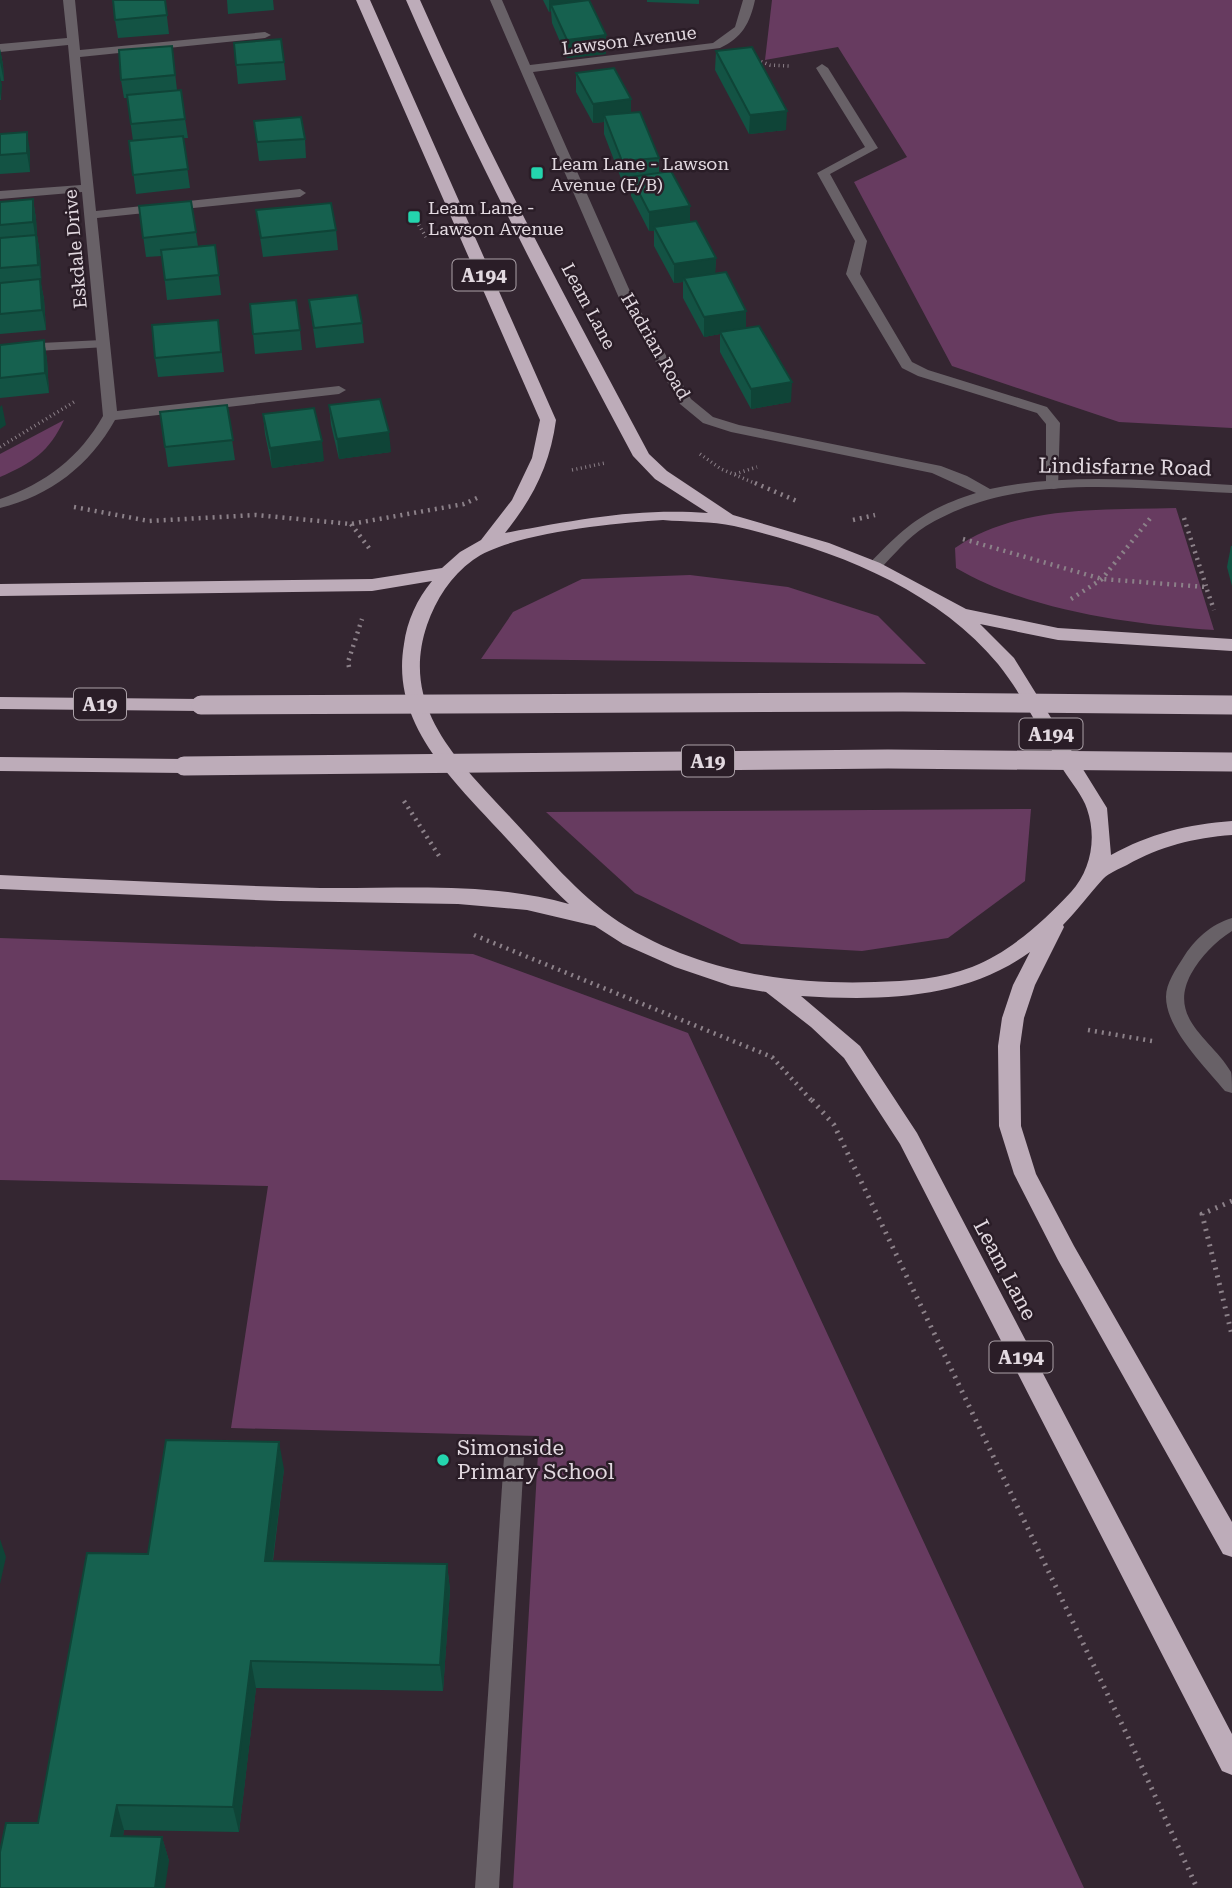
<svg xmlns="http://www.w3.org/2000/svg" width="1232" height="1888" font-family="'Roboto Serif',serif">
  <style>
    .green { fill: #673b60 }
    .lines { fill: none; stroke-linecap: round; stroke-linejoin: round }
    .path-far2 { stroke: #8c8189; stroke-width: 3.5; stroke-dasharray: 1 3.5; stroke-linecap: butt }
    .path-far1 { stroke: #8c8189; stroke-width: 4.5; stroke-dasharray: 2 5; stroke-linecap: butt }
    .path { stroke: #8c8189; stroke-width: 5; stroke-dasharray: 2 6; stroke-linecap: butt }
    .lane { fill: #686167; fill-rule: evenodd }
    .street { fill: #686167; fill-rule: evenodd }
    .highway { fill: #bdacb9; fill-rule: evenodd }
    .highway-bridge { stroke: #bdacb9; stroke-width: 19 }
    .wall { fill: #135344 }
    .shaded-wall { fill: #0f4437 }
    .building { fill: #16614f; stroke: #0f4437; stroke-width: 2 }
    .poi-dot { fill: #24d5ae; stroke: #2a1d27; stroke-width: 2.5 }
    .labels { text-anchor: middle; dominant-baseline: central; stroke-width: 5; stroke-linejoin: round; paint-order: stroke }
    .far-street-label { font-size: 18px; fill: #e2d9e0; stroke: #2a1d27 }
    .far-poi-label { font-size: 18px; fill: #e2d9e0; stroke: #2a1d27; text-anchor: start }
    .shield { fill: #2a1d27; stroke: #aba1a8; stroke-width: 2 }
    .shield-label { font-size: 19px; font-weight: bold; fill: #e2d9e0 }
    .street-label { font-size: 21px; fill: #e2d9e0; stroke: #2a1d27 }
    .poi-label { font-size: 21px; fill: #e2d9e0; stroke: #2a1d27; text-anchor: start }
  </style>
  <rect width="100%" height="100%" fill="#342631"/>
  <g class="green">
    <path d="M 772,0 L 1232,0 L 1232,428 L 1119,422 L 952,366 L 854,182 L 907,157 L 838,47 L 765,60 Z"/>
    <path d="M 64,420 C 49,452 32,463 0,477 L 0,454 Z"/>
    <path d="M 1176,508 L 1214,630 C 1130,624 1029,611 956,568 L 955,548 C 1017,505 1103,510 1176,508 Z"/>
    <path d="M 690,575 L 788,587 L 878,616 L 926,664 L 481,659 L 513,612 L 582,579 Z"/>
    <path d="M 1031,809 L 1025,881 L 948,938 L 862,951 L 741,944 L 635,893 L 546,812 Z"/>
    <path d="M 0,938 L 473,954 L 688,1033 L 1084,1888 L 513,1888 L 539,1436 L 231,1428 L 268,1186 L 0,1180 Z"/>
  </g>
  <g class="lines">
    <g class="path-far2">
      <path d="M 757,60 L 770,65 L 789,66"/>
      <path d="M 414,217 L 426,237"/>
      <path d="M 0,447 L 74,402"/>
      <path d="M 700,454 L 721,469 L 759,485"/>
      <path d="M 572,470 L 605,463"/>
      <path d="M 735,474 L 757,467"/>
    </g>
    <g class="path-far1">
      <path d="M 755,483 L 799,502"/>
      <path d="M 74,507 L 149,521 L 256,515 L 351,524 L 464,504 L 477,498"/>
      <path d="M 1184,518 L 1206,586"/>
      <path d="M 853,520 L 875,515"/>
      <path d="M 351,524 L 372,552"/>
      <path d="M 963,539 L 1102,579 L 1206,587 L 1214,610"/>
      <path d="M 1071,599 L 1102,579 L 1152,516"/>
      <path d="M 349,667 L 348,662 L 362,619"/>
      <path d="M 404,801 L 441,859"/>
      <path d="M 474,935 L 772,1057 L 813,1102"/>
      <path d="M 1088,1030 L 1152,1041"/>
    </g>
    <g class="path">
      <path d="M 812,1100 L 834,1125 L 1130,1741 L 1197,1888"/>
      <path d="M 1232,1201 L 1202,1214 L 1232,1335"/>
    </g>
    <g class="lane">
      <path d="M 822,64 L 828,68 L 878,148 L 830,174 L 867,241 L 860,274 L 912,362 L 928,370 L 1047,407 L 1060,423 L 1058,488 L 1053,489 L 1046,485 L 1046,424 L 1037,413 L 918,376 L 902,368 L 846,274 L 855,241 L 817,173 L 865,147 L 816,68 Z"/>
      <path d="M 102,340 L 109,344 L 107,347 L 0,353 L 0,345 Z"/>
      <path d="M 514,1448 L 521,1451 L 524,1457 L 499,1888 L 475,1888 L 504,1457 L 507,1451 Z"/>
    </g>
    <g class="street">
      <path d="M 63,0 L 75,0 L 80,50 L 265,32 L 271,35 L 265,38 L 80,57 L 96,211 L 300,189 L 306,193 L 300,197 L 97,218 L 117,411 L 339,386 L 346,390 L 339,394 L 115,420 C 90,465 50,496 0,508 L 0,499 C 45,484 80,457 103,416 L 82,192 L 0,199 L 0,191 L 81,185 L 68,45 L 0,52 L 0,44 L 67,38 Z"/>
      <path d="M 490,0 L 502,0 L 530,65 L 713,43 L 735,27 L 743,0 L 755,0 C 750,23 742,38 720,48 L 533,72 L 633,298 L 691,399 L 713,417 L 739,425 L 941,466 L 967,476 L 990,489 C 1070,472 1151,481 1232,485 L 1232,493 C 1130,489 1018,471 926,526 C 908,537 894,555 879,570 L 869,570 L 866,567 L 869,564 C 905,526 925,509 976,493 L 932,473 L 731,432 L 703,423 L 680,404 L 619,298 Z"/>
      <path d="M 1232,918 L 1232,931 C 1215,942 1201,956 1191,974 C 1167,1019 1212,1039 1231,1072 C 1232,1077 1232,1087 1232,1093 L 1225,1091 C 1206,1068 1166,1029 1166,997 C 1166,983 1176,969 1183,958 C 1194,940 1211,924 1232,918 Z"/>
    </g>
    <g class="highway">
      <path d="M 356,0 L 370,0 L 556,420 C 550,465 533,498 505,533 C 577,520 635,508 708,513 L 655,479 L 633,456 C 553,306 474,156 406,0 L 420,0 C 488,155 569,304 649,454 L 667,471 L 733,515 L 829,543 L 880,563 L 966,609 L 1058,628 L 1232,639 L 1232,651 L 1058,640 L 980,624 L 1014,658 L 1107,808 L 1111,855 C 1149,834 1188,824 1232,821 L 1232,835 C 1194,838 1160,846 1127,865 C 1119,869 1109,873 1103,879 C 1089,894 1078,910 1063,925 L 1064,927 L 1035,985 L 1024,1018 L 1020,1046 L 1021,1126 L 1036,1174 L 1074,1246 L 1232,1522 L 1232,1557 L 1223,1554 L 1058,1260 L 1014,1174 L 999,1126 L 998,1046 L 1002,1018 L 1013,985 L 1030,952 C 964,1000 880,1001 801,996 L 860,1046 L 917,1133 L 1232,1734 L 1232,1775 L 1222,1771 L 900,1144 L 844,1058 L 811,1027 L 766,992 L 731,986 L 675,967 L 623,944 L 595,926 L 527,910 L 458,904 L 280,901 L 0,889 L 0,875 C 107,880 213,885 320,888 C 402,889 489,881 569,904 C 542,879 518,850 492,823 C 445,772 391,719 404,644 C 407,621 417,599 432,581 L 372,591 L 0,596 L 0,584 L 372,579 L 442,568 L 460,552 L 481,540 L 512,500 L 532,458 L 540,420 ZM 663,520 C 686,522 712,521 734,526 C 829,548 935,587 998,664 C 1023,695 1043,737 1064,771 C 1071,782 1083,796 1087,809 C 1097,838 1091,870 1071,892 C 1044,921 1010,952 972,967 C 941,979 908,981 875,982 C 786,985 696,971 619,922 C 577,894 545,854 510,817 C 459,762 399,708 427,625 C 436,599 451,576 473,560 C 509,533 616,523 663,520 Z"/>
      <path d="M 0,697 L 201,699 L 208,701 L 211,705 L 208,709 L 201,711 L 0,709 Z"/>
      <path d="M 0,757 L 184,759 L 191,761 L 194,766 L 191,771 L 184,773 L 0,771 Z"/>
    </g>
    <g class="highway-bridge">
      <path d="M 201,705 L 903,702 L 1232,705"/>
      <path d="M 184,766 L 888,759 L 1232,762"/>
    </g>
  </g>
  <g class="wall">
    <path d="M 165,0 L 169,34 L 118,38 L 115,20 Z"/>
    <path d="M 227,0 L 273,0 L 274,10 L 228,14 Z"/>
    <path d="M 543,0 L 580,0 L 606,35 L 606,54 L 567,58 L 552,23 L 551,11 L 549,12 Z"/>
    <path d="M 647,0 L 699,0 L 699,4 L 647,2 Z"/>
    <path d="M 234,43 L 284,62 L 286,80 L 238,84 Z"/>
    <path d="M 0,49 L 3,65 L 4,81 L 1,81 L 1,100 L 0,100 Z"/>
    <path d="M 716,51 L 786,130 L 749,134 L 715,70 Z"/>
    <path d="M 174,64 L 177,90 L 185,119 L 188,138 L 183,138 L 190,188 L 136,194 L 129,141 L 133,141 L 127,98 L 124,98 L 121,80 Z"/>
    <path d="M 576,73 L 631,113 L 659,158 L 659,173 L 690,206 L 690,222 L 716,258 L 715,273 L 746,311 L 746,328 L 791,402 L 751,409 L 720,352 L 720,334 L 704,337 L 683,298 L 683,282 L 674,283 L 654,246 L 654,231 L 649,231 L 631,196 L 631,180 L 622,181 L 604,134 L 604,122 L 593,123 L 576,92 Z"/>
    <path d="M 254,121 L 305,139 L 306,158 L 259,161 Z"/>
    <path d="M 0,134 L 30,151 L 30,172 L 0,174 Z"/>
    <path d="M 33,199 L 36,219 L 37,235 L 40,254 L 41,284 L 44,299 L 46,330 L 0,334 L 0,202 Z"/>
    <path d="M 191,201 L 198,246 L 215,245 L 221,295 L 167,300 L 162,256 L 146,257 L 139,206 Z"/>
    <path d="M 256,210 L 336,230 L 338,250 L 263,257 Z"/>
    <path d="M 309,300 L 362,323 L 364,343 L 316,348 Z"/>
    <path d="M 250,304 L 300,330 L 302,350 L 255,354 Z"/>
    <path d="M 218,320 L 224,372 L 158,377 L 155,358 Z"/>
    <path d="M 44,340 L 47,360 L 49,393 L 0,398 L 0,345 Z"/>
    <path d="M 227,405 L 235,460 L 168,467 L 165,447 Z"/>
    <path d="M 329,405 L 391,452 L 339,459 L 331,425 Z"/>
    <path d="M 263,414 L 324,461 L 272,468 L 265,434 Z"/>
    <path d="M 1231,546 L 1232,546 L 1232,586 L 1227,567 Z"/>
    <path d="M 284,1469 L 273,1561 L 447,1564 L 450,1590 L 443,1691 L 256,1688 L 239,1832 L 124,1830 L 123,1836 L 162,1837 L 169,1861 L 38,1823 L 148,1554 Z"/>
  </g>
  <g class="shaded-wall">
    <path d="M 549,0 L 580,0 L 580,8 L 551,5 L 551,11 L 549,12 Z"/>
    <path d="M 606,35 L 606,54 L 567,58 L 567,40 Z"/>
    <path d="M 0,49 L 3,65 L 4,81 L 0,62 Z"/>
    <path d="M 0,76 L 2,85 L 1,100 L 0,93 Z"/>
    <path d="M 631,99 L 631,118 L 604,115 L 604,122 L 593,123 L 593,104 Z"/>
    <path d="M 787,111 L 786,130 L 749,134 L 750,115 Z"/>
    <path d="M 27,132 L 30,151 L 30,172 L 27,153 Z"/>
    <path d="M 33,199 L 36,219 L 37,235 L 40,254 L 42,284 L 33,222 Z"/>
    <path d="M 690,206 L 690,225 L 654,227 L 654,231 L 649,231 L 649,212 Z"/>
    <path d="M 716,258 L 715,277 L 684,278 L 683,282 L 674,283 L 674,264 Z"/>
    <path d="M 40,279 L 44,299 L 46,330 L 42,310 Z"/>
    <path d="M 746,311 L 746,330 L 720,332 L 720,334 L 704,337 L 704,317 Z"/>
    <path d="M 44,340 L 47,360 L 49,393 L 45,373 Z"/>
    <path d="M 792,382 L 791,402 L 751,409 L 751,389 Z"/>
    <path d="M 2,405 L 6,425 L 0,429 L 0,407 Z"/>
    <path d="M 389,432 L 391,452 L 339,459 L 337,439 Z"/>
    <path d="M 322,441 L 324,461 L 272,468 L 270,448 Z"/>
    <path d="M 279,1442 L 284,1469 L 269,1588 L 265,1561 Z"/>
    <path d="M 0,1539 L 6,1557 L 0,1584 Z"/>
    <path d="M 447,1564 L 450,1590 L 443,1691 L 440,1665 Z"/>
    <path d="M 251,1661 L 256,1688 L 239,1832 L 233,1807 Z"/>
    <path d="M 117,1805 L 124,1830 L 119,1861 L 111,1836 Z"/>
    <path d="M 162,1837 L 169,1861 L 165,1888 L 155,1888 Z"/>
  </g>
  <g class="building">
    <path d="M 113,0 L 165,0 L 167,15 L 115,20 Z"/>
    <path d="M 589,0 L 606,35 L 567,40 L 551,5 Z"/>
    <path d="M 281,39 L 284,62 L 236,65 L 234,43 Z"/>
    <path d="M 172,46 L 175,75 L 121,80 L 119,50 Z"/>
    <path d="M 752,47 L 787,111 L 750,115 L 716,51 Z"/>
    <path d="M 614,68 L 631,99 L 593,104 L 576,73 Z"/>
    <path d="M 181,90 L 185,119 L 131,124 L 127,95 Z"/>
    <path d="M 640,112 L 659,158 L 622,161 L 604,115 Z"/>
    <path d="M 301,117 L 305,139 L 257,142 L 254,121 Z"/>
    <path d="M 27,132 L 27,153 L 0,155 L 0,134 Z"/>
    <path d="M 183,136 L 188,169 L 133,175 L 129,141 Z"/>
    <path d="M 671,171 L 690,206 L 649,212 L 631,177 Z"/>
    <path d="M 33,199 L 33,222 L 0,225 L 0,202 Z"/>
    <path d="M 191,201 L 196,232 L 143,238 L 139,206 Z"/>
    <path d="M 331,203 L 336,230 L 261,238 L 256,210 Z"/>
    <path d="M 696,221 L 716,258 L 674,264 L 654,227 Z"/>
    <path d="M 36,235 L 38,265 L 0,268 L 0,238 Z"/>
    <path d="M 215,245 L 219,275 L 165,280 L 161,250 Z"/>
    <path d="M 726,272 L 746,311 L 704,317 L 684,278 Z"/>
    <path d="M 40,279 L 42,310 L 0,314 L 0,283 Z"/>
    <path d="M 357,295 L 362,323 L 314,328 L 309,300 Z"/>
    <path d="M 296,300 L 300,330 L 253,334 L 250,304 Z"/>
    <path d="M 218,320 L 221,352 L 155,358 L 152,325 Z"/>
    <path d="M 759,326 L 792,382 L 751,389 L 720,332 Z"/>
    <path d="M 44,340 L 45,373 L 0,378 L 0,345 Z"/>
    <path d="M 380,399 L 389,432 L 337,439 L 329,405 Z"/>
    <path d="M 227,405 L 233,440 L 165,447 L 160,412 Z"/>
    <path d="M 314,408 L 322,441 L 270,448 L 263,414 Z"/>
    <path d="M 166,1440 L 279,1442 L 265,1561 L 447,1564 L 440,1665 L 251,1661 L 233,1807 L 117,1805 L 111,1836 L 162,1837 L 155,1888 L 0,1888 L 0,1852 L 6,1823 L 38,1823 L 87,1553 L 148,1554 Z"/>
  </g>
  <g class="poi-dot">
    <rect x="530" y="166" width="14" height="14" rx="3.5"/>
    <rect x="407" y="210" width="14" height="14" rx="3.5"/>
    <circle cx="443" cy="1460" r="7"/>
  </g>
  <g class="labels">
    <g class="far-street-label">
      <text transform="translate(629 40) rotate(-7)">Lawson Avenue</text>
      <text transform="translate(75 249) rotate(-95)">Eskdale Drive</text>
      <text transform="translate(589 306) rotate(62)">Leam Lane</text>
      <text transform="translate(656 346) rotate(60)">Hadrian Road</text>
    </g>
    <g class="far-poi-label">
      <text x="551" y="163">Leam Lane - Lawson<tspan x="551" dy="21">Avenue (E/B)</tspan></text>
      <text x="428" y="207">Leam Lane -<tspan x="428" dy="21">Lawson Avenue</tspan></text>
    </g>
    <g class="shield">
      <rect x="452.5" y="259.5" width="63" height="31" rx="5"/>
      <rect x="74" y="688.5" width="52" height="31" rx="5"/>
      <rect x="1019.5" y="718.5" width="63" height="31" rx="5"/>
      <rect x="682" y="745.5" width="52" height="31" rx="5"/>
      <rect x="989.5" y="1341.5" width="63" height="31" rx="5"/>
    </g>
    <g class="shield-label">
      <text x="484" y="275">A194</text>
      <text x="100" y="704">A19</text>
      <text x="1051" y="734">A194</text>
      <text x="708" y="761">A19</text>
      <text x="1021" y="1357">A194</text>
    </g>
    <g class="street-label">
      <text transform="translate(1125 467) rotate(1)">Lindisfarne Road</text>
      <text transform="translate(1005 1270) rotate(62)">Leam Lane</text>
    </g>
    <g class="poi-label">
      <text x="457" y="1448">Simonside<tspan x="457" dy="24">Primary School</tspan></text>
    </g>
  </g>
</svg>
